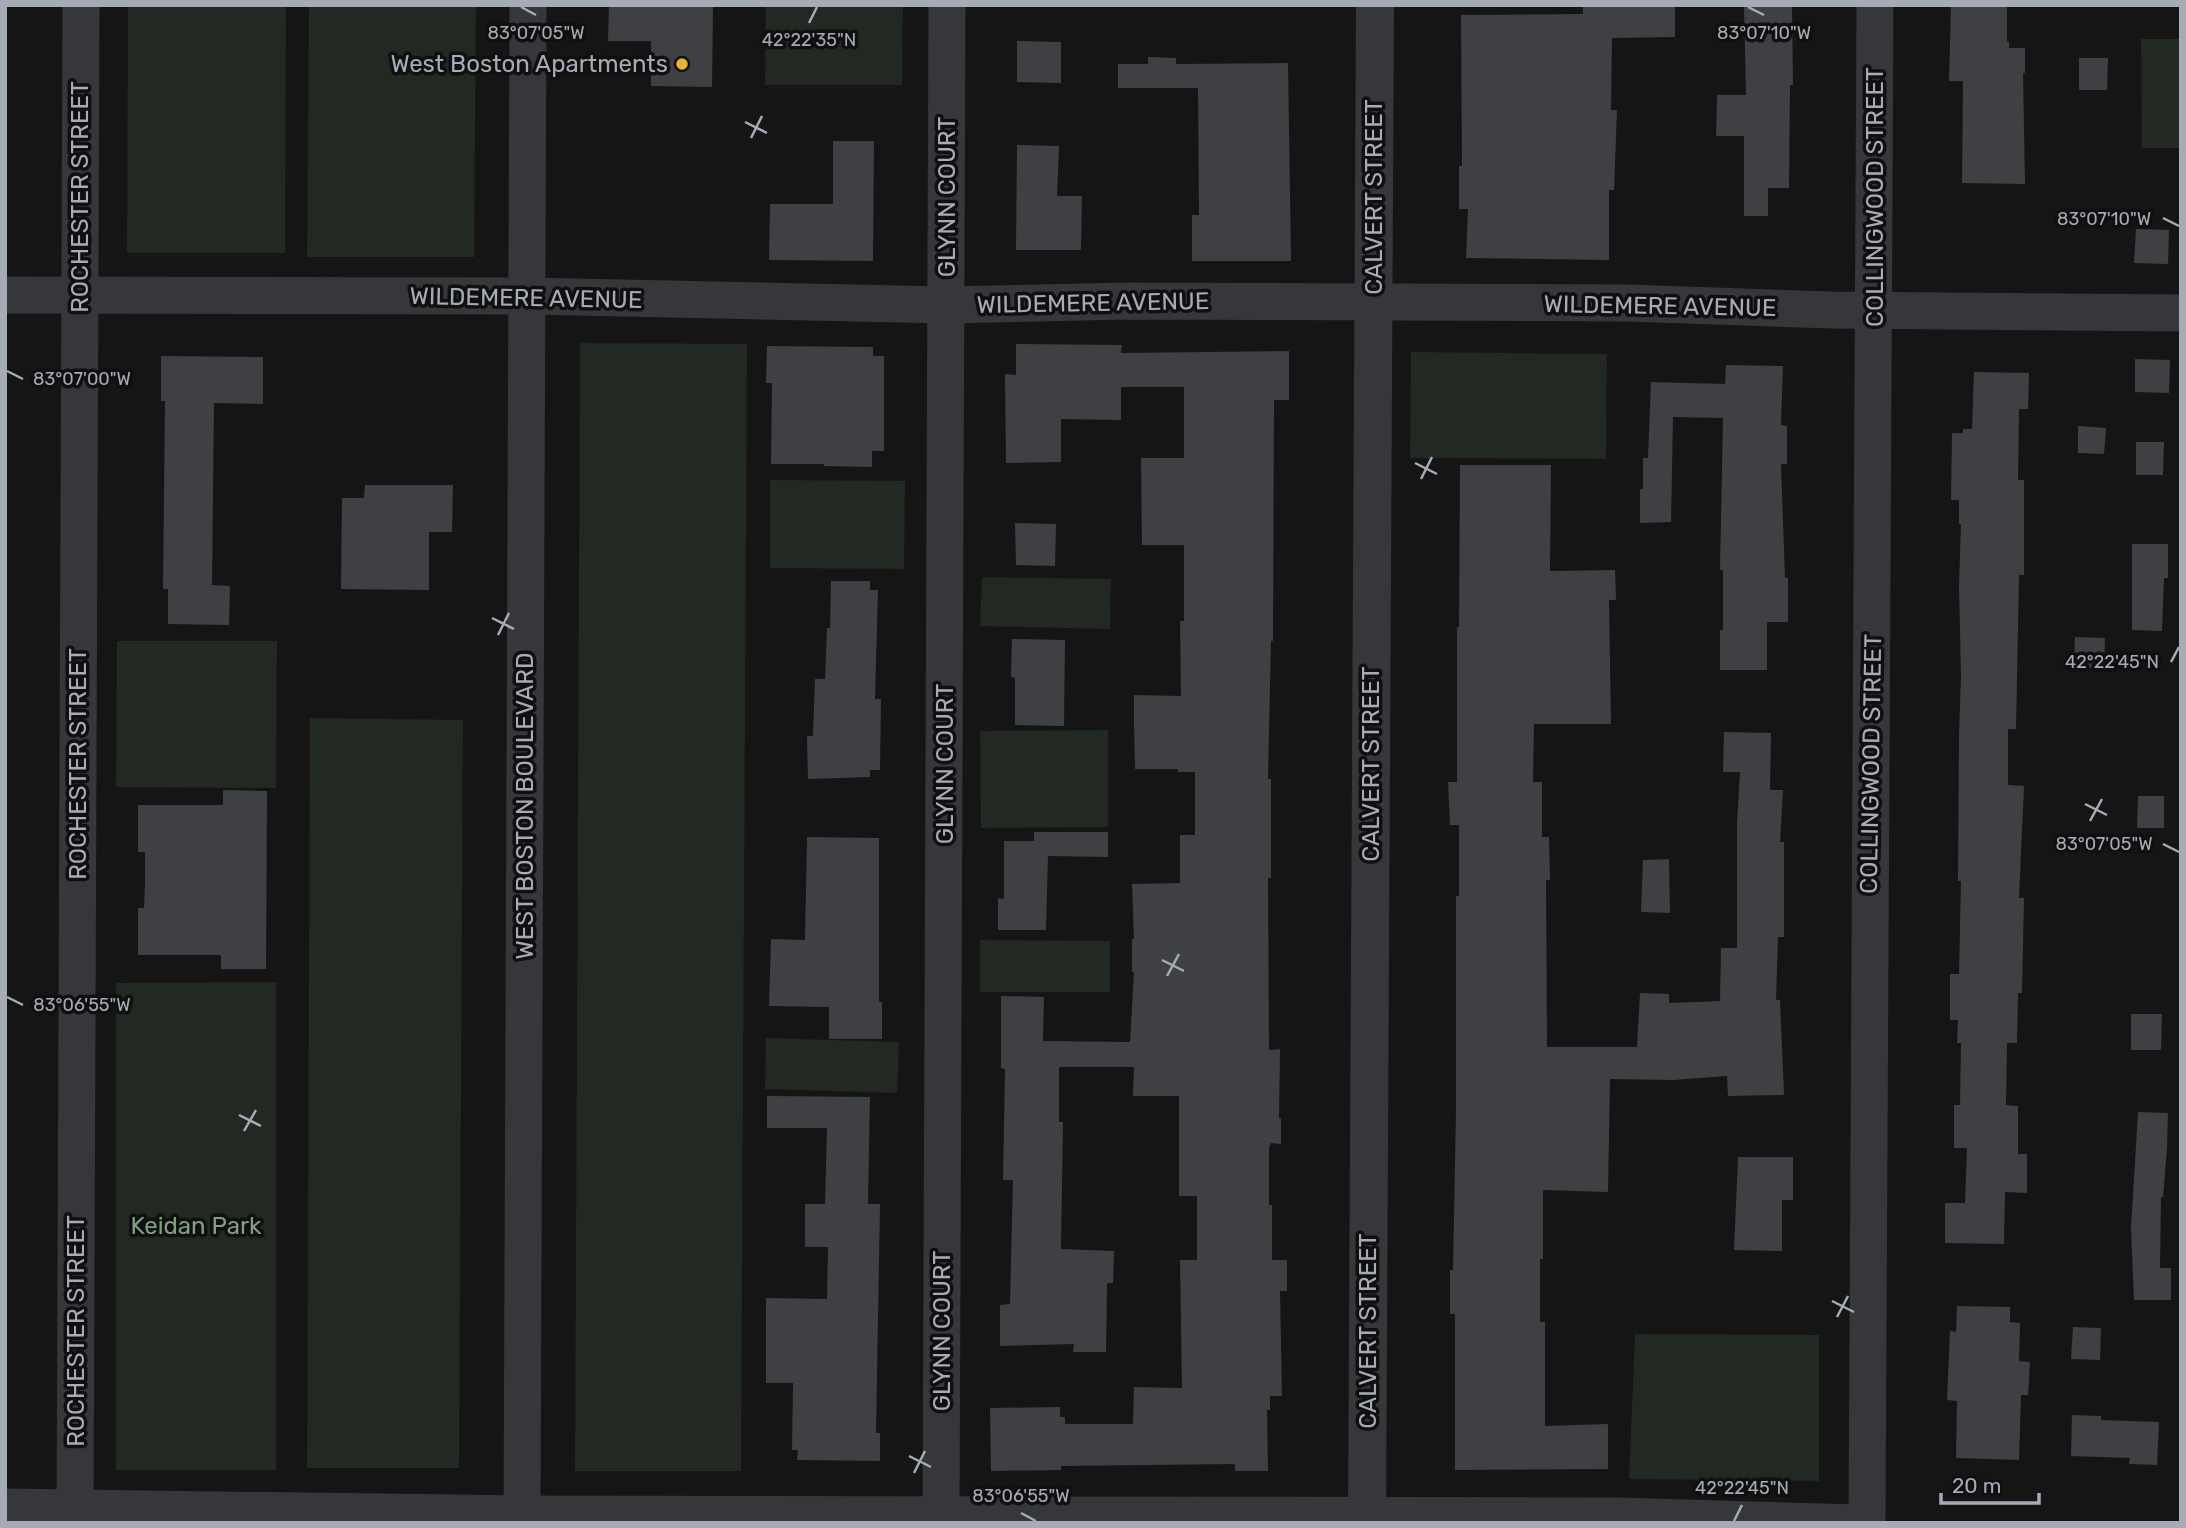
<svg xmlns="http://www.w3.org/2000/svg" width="2186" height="1528" font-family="Rubik,sans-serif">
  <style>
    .green { fill: #212922 }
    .building { fill: #3f4043 }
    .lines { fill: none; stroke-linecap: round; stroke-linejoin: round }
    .minor { stroke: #36373b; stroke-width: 37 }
    .tertiary { stroke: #36373b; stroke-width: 38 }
    .ticks { fill: none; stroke: #a7abb6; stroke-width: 2.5 }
    .poi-dot { fill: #ebb238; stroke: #101011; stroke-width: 2.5 }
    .labels { text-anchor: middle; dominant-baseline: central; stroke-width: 7; stroke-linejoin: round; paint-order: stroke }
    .poi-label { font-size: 24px; fill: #a7abb6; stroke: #101011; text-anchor: end }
    .street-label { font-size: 24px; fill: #a7abb6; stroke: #101011 }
    .park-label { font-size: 24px; fill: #7fa081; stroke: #101011 }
    .ticks-label { font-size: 18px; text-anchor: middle; fill: #a7abb6; stroke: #101011; stroke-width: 7; stroke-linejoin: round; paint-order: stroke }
  </style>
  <rect width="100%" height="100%" fill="#151516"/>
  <g class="green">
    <path d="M 128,5 L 286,5 L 285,253 L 127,253 Z"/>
    <path d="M 309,5 L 476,5 L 474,257 L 307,257 Z"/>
    <path d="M 766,5 L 903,5 L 902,85 L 765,85 Z"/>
    <path d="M 2141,39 L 2181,39 L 2181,148 L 2142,148 Z"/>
    <path d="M 580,343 L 747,344 L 741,1471 L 575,1471 Z"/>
    <path d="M 1411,352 L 1607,354 L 1606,459 L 1410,458 Z"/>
    <path d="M 770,480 L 905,481 L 904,569 L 770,568 Z"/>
    <path d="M 982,577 L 1111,579 L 1110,629 L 980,626 Z"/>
    <path d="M 117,641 L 277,641 L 276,788 L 116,787 Z"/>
    <path d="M 310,718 L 463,720 L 459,1468 L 307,1468 Z"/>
    <path d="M 1108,730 L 1108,827 L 981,828 L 980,731 Z"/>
    <path d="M 980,940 L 1110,941 L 1110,992 L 980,992 Z"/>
    <path d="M 276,982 L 276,1470 L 116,1470 L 116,983 Z"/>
    <path d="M 766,1038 L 899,1042 L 897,1093 L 765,1089 Z"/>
    <path d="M 1635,1334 L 1819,1335 L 1819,1481 L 1629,1479 Z"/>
  </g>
  <g class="building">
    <path d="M 609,5 L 713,5 L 712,87 L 651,86 L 651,41 L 608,41 Z"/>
    <path d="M 1583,5 L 1675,5 L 1675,37 L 1612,38 L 1611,110 L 1617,110 L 1614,190 L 1609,190 L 1609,260 L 1466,258 L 1468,209 L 1459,209 L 1459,166 L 1462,166 L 1461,15 L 1583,14 Z"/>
    <path d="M 1744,5 L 1792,5 L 1793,85 L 1790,85 L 1789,188 L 1768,188 L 1768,216 L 1744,216 L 1744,136 L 1716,136 L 1717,95 L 1746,95 Z"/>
    <path d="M 1951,5 L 2007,5 L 2007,42 L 2009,42 L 2009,48 L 2025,48 L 2025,73 L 2023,73 L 2025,184 L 1962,183 L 1963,81 L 1949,81 Z"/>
    <path d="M 1017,41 L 1061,42 L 1061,83 L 1017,82 Z"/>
    <path d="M 1148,57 L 1176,58 L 1176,64 L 1288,63 L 1291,261 L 1192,261 L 1192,215 L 1199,215 L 1198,88 L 1118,88 L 1118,64 L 1148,64 Z"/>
    <path d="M 2079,58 L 2108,58 L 2107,90 L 2079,90 Z"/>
    <path d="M 833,141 L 874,141 L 873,261 L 769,260 L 770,204 L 833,204 Z"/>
    <path d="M 1017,145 L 1059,146 L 1057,196 L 1082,196 L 1081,250 L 1016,250 Z"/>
    <path d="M 2136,229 L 2169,230 L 2168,264 L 2134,263 Z"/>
    <path d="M 1016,344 L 1122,345 L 1121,353 L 1289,351 L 1289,400 L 1274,400 L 1273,641 L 1271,641 L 1268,779 L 1271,779 L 1271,878 L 1268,878 L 1269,1050 L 1280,1049 L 1279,1118 L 1281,1118 L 1281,1144 L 1271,1143 L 1269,1148 L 1269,1205 L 1272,1205 L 1272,1260 L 1287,1260 L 1287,1291 L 1280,1291 L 1282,1396 L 1270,1396 L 1270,1410 L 1267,1410 L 1268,1471 L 1235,1471 L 1235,1464 L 1061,1466 L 1061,1470 L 991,1471 L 990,1408 L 1060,1407 L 1060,1417 L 1065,1417 L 1065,1424 L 1133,1424 L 1134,1387 L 1182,1388 L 1180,1260 L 1197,1260 L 1197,1196 L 1179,1196 L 1179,1096 L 1133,1096 L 1134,1067 L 1059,1067 L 1059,1122 L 1063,1122 L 1061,1249 L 1114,1251 L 1113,1283 L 1107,1283 L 1106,1352 L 1073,1352 L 1074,1344 L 1000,1346 L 1000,1305 L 1010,1304 L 1013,1180 L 1003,1180 L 1005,1069 L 1001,1068 L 1001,996 L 1044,997 L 1043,1041 L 1130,1042 L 1134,972 L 1132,972 L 1132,939 L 1134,939 L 1132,884 L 1180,883 L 1180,835 L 1195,835 L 1195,772 L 1178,772 L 1178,769 L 1135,769 L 1134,724 L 1134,695 L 1181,696 L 1180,621 L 1184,621 L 1184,545 L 1142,545 L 1141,458 L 1184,458 L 1184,387 L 1121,387 L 1121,420 L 1061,419 L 1061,462 L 1006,463 L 1005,374 L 1016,375 Z"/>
    <path d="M 767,346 L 873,347 L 873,356 L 884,356 L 884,451 L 872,451 L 872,467 L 824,466 L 824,464 L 771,464 L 772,383 L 766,383 Z"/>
    <path d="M 161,356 L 263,357 L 263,404 L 214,403 L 212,585 L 230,586 L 229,625 L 168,624 L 168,589 L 163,589 L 165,401 L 161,401 Z"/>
    <path d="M 2135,359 L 2170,360 L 2169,393 L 2135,392 Z"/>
    <path d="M 1726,365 L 1783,366 L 1781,425 L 1787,426 L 1787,464 L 1781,464 L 1785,578 L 1788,578 L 1788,622 L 1767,622 L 1767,670 L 1720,670 L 1720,630 L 1723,630 L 1723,570 L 1720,570 L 1723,418 L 1673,417 L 1671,522 L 1640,523 L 1640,489 L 1643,489 L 1643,458 L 1648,458 L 1651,382 L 1725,384 Z"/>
    <path d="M 1974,372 L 2029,373 L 2028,409 L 2019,409 L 2018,480 L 2024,480 L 2024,575 L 2019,575 L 2016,729 L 2008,729 L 2008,785 L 2024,786 L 2019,898 L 2024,898 L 2022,993 L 2018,993 L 2017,1043 L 2007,1043 L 2006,1105 L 2018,1106 L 2018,1154 L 2027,1154 L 2027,1193 L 2005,1192 L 2004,1244 L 1945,1243 L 1945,1203 L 1965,1203 L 1967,1148 L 1954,1148 L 1954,1105 L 1960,1105 L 1961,1043 L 1957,1043 L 1958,1020 L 1950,1020 L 1950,974 L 1959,974 L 1961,881 L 1958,881 L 1959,735 L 1961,676 L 1959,585 L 1961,524 L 1959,524 L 1959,500 L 1951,500 L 1952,433 L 1963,433 L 1963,429 L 1972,429 Z"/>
    <path d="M 2078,426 L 2106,428 L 2104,454 L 2078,453 Z"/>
    <path d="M 2136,442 L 2164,442 L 2163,475 L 2136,475 Z"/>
    <path d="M 1460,465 L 1551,465 L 1550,571 L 1615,570 L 1616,600 L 1609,600 L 1611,724 L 1534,724 L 1533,782 L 1542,782 L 1542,837 L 1549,837 L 1550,880 L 1546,880 L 1547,1047 L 1637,1047 L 1640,993 L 1669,994 L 1669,1003 L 1720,1001 L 1721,948 L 1737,948 L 1737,823 L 1740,772 L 1723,772 L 1724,732 L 1771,733 L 1770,790 L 1783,790 L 1780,842 L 1784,842 L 1784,937 L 1778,937 L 1776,1000 L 1780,1000 L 1784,1095 L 1728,1096 L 1727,1076 L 1674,1080 L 1610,1079 L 1608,1192 L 1543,1190 L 1543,1259 L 1540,1259 L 1540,1322 L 1545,1322 L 1545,1426 L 1608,1424 L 1608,1469 L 1455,1470 L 1455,1314 L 1450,1314 L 1450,1270 L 1453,1270 L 1456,1110 L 1456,896 L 1459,896 L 1459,825 L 1450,825 L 1448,782 L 1457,782 L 1457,627 L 1459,627 Z"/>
    <path d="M 365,485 L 453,485 L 452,532 L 429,532 L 429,590 L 341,589 L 342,498 L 364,498 Z"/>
    <path d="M 1015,523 L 1056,524 L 1055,566 L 1016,565 Z"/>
    <path d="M 2132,544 L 2168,544 L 2168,578 L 2164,578 L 2162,631 L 2132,630 Z"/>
    <path d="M 831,581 L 870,581 L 870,590 L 878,590 L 875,699 L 881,699 L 880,770 L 870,770 L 870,777 L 808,779 L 807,736 L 813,736 L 815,679 L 825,679 L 827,628 L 830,628 Z"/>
    <path d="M 2075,637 L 2105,638 L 2104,668 L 2074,668 Z"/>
    <path d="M 1012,639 L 1065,640 L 1064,726 L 1015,725 L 1015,678 L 1011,677 Z"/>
    <path d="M 223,790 L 267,791 L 266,969 L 221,969 L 221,955 L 138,955 L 138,908 L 144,908 L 145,883 L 145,852 L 138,852 L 138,805 L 223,805 Z"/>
    <path d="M 2138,796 L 2164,796 L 2164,828 L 2137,828 Z"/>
    <path d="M 1034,832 L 1108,832 L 1108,857 L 1048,856 L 1046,930 L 998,930 L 998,898 L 1004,899 L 1004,841 L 1034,841 Z"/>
    <path d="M 807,837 L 879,838 L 879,1002 L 882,1002 L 882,1039 L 829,1039 L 829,1007 L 769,1006 L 771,939 L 805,940 Z"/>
    <path d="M 1669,859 L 1670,913 L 1641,912 L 1643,860 Z"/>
    <path d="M 2131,1014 L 2162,1014 L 2161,1050 L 2131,1050 Z"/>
    <path d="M 767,1096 L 870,1097 L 868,1204 L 880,1204 L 876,1433 L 880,1433 L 880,1461 L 797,1460 L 798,1450 L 792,1450 L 793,1383 L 766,1383 L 766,1298 L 827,1299 L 828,1247 L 805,1247 L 805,1204 L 825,1204 L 827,1128 L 767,1128 Z"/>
    <path d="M 2138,1112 L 2168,1113 L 2167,1148 L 2163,1197 L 2161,1197 L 2160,1268 L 2171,1268 L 2171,1300 L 2134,1300 L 2131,1228 Z"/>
    <path d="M 1738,1157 L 1793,1157 L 1793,1200 L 1782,1200 L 1782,1251 L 1734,1250 Z"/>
    <path d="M 1957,1306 L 2010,1307 L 2010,1322 L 2020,1323 L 2019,1361 L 2030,1362 L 2028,1395 L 2021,1395 L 2019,1460 L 1956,1458 L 1957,1401 L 1947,1400 L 1950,1331 L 1956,1332 Z"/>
    <path d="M 2073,1327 L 2101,1328 L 2100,1360 L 2071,1359 Z"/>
    <path d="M 2072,1415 L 2101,1416 L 2101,1420 L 2159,1422 L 2157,1465 L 2129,1464 L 2130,1458 L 2071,1456 Z"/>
  </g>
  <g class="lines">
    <g class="minor">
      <path d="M 5,295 L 527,296 L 946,305 L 1127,301 L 1628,303 L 1832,310 L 2181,313"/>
      <path d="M 5,1507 L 522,1514 L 1618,1516 L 1857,1523"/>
      <path d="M 75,1523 L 81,5"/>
      <path d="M 522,1523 L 528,5"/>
      <path d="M 941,1523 L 947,5"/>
      <path d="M 1867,1523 L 1875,5"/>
    </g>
    <path class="tertiary" d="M 1367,1523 L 1375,5"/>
  </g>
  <path class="ticks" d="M 521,7 L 536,15M 1748,7 L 1764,15M 809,23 L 817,7M 745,122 L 767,133M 751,138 L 762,116M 2163,218 L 2179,226M 7,371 L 23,379M 1415,463 L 1437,474M 1421,479 L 1432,457M 492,618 L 514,629M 498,635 L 509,613M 2171,662 L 2179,647M 2085,804 L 2107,815M 2090,821 L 2102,799M 2163,844 L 2179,852M 1162,960 L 1184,971M 1167,976 L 1179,954M 7,997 L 23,1005M 239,1115 L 261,1126M 244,1131 L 256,1110M 1832,1301 L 1854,1312M 1837,1317 L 1848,1296M 909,1456 L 931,1467M 914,1473 L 925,1451M 1021,1513 L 1036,1521M 1734,1521 L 1742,1505"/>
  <circle class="poi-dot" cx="682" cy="64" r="7"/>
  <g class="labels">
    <g class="poi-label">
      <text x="668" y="64">West Boston Apartments</text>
    </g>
    <g class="street-label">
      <text transform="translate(80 197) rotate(-90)">ROCHESTER STREET</text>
      <text transform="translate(947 197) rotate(-90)">GLYNN COURT</text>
      <text transform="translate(1374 197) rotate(-90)">CALVERT STREET</text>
      <text transform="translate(1875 197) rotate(-90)">COLLINGWOOD STREET</text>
      <text transform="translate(526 298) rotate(1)">WILDEMERE AVENUE</text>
      <text transform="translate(1093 303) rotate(-1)">WILDEMERE AVENUE</text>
      <text transform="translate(1660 306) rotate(1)">WILDEMERE AVENUE</text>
      <text transform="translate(78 764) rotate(-90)">ROCHESTER STREET</text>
      <text transform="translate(945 764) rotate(-90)">GLYNN COURT</text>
      <text transform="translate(1371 764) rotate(-90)">CALVERT STREET</text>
      <text transform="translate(1871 764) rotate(-89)">COLLINGWOOD STREET</text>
      <text transform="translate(525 806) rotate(-90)">WEST BOSTON BOULEVARD</text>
      <text transform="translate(76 1331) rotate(-90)">ROCHESTER STREET</text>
      <text transform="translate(942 1331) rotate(-90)">GLYNN COURT</text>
      <text transform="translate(1368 1331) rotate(-90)">CALVERT STREET</text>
    </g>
    <g class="park-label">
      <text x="196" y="1226">Keidan Park</text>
    </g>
  </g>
  <g class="ticks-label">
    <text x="536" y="39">83°07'05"W</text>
    <text x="1764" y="39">83°07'10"W</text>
    <text x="809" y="46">42°22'35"N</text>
    <text x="2104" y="225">83°07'10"W</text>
    <text x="82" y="385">83°07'00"W</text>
    <text x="2112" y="668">42°22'45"N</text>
    <text x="2104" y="850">83°07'05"W</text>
    <text x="82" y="1011">83°06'55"W</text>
    <text x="1742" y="1494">42°22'45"N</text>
    <text x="1021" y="1502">83°06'55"W</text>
  </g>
  <rect width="2186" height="1528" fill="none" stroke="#a7abb6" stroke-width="14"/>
  <path d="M1941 1493v10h98v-10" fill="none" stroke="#a7abb6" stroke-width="3.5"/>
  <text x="1952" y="1493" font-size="21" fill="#a7abb6" stroke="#101011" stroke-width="5" paint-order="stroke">20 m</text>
</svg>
